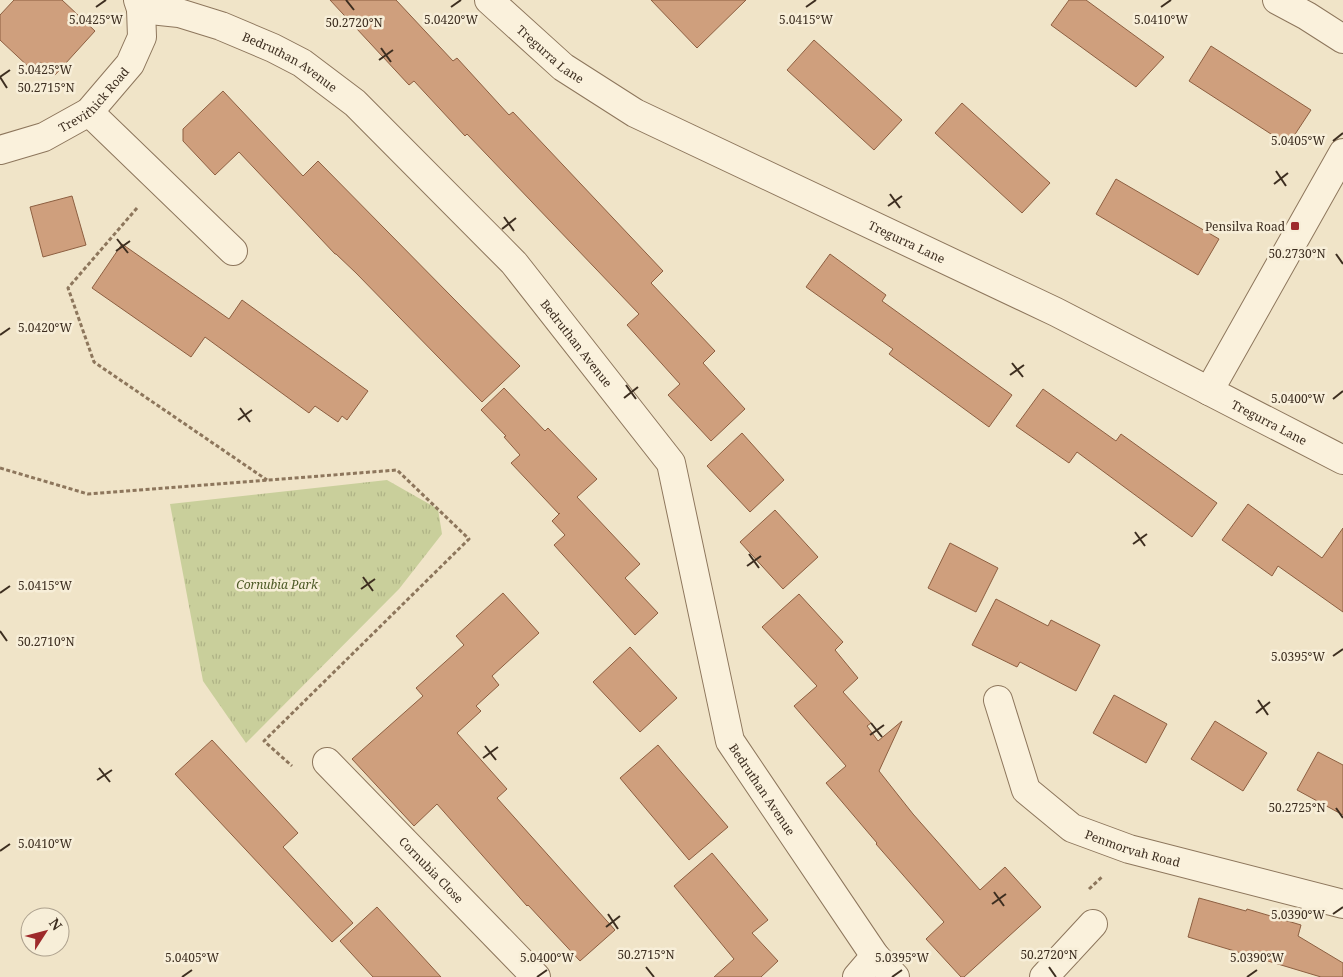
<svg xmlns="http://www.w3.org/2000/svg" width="1343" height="977" font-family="'Noto Serif',serif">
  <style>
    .park { fill: url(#park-tufts) }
    .building { fill: #cf9f7d; stroke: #8d5f41 }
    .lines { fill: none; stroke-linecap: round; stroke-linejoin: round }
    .minor-casing { stroke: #8d765c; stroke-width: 30 }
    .path { stroke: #8d765c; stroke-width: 3; stroke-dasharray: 4 2.5; stroke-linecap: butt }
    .minor { stroke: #faf1dc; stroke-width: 28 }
    .ticks { fill: none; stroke: #3d2e20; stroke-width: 2 }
    .poi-dot { fill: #9e2a2b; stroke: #f7eed8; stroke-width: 2 }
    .labels { text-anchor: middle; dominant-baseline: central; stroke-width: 5; stroke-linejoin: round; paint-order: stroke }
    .street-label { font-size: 12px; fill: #3d2e20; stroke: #f7eed8 }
    .poi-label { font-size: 12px; fill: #3d2e20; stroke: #f7eed8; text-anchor: end }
    .park-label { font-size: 12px; font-style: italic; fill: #4d5a26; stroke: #f7eed8 }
    .ticks-label { font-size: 12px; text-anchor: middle; fill: #3d2e20; stroke: #f7eed8; stroke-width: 5; stroke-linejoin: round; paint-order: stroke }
  </style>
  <defs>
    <pattern id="park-tufts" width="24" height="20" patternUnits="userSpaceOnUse" patternTransform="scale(1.25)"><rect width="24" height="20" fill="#c9cf9b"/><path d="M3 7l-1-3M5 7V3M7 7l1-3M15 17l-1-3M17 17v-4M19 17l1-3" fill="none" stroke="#aeb285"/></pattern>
  </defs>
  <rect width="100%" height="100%" fill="#f0e4c8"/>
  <path class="park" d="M 387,480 L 438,509 L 442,534 L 399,589 L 246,743 L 203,681 L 170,504 Z"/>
  <g class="building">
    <path d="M 14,0 L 62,0 L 95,31 L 55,75 L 40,62 L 32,70 L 0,40 L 0,15 Z"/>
    <path d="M 330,0 L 396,0 L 453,61 L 457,58 L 509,115 L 513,112 L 663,271 L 651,283 L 715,351 L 703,363 L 745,409 L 711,441 L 668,395 L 680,384 L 627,325 L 639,314 L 467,134 L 465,136 L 414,81 L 409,85 Z"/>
    <path d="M 651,0 L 746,0 L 697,48 Z"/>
    <path d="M 1069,0 L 1086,0 L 1164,57 L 1136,87 L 1051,25 Z"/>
    <path d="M 814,40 L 902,120 L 874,150 L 787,70 Z"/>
    <path d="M 1211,46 L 1311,110 L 1288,145 L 1189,81 Z"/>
    <path d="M 223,91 L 303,176 L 318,161 L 520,366 L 482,402 L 356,273 L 336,254 L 335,254 L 239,152 L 215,175 L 183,141 L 183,129 Z"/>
    <path d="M 962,103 L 1050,183 L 1022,213 L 935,133 Z"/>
    <path d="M 1116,179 L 1219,239 L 1198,275 L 1096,214 Z"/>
    <path d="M 72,196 L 86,245 L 43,257 L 30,207 Z"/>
    <path d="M 122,244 L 229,319 L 242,300 L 368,391 L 347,420 L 342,416 L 338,422 L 315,406 L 309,413 L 205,337 L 191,357 L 92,288 Z"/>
    <path d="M 830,254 L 886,295 L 882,301 L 1012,395 L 989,427 L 889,354 L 893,349 L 806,287 Z"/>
    <path d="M 504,388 L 545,431 L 548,428 L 597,479 L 577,497 L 640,564 L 625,578 L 658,613 L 635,635 L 554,545 L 565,535 L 552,521 L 560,513 L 559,514 L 511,463 L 520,455 L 504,437 L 506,436 L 481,410 Z"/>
    <path d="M 1043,389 L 1116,441 L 1121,434 L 1217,503 L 1192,537 L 1077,452 L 1069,463 L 1016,426 Z"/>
    <path d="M 742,433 L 784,480 L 750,512 L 707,466 Z"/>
    <path d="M 1248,504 L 1322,558 L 1343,528 L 1343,612 L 1278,566 L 1272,576 L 1222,540 Z"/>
    <path d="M 775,510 L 818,557 L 783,589 L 740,542 Z"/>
    <path d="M 950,543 L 998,568 L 976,612 L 928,588 Z"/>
    <path d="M 503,593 L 539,633 L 492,676 L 499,685 L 476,706 L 481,711 L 457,733 L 507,789 L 497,798 L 615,930 L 580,961 L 528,905 L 527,906 L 437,804 L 414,826 L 352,759 L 423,696 L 416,688 L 464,645 L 456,636 Z"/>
    <path d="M 799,594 L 843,642 L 835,650 L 858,678 L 843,692 L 871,723 L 867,726 L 878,741 L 902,721 L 879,771 L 913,814 L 980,890 L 1005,867 L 1041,907 L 964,977 L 961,977 L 926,939 L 944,922 L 876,844 L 877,843 L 826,783 L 846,766 L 794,706 L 817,686 L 762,627 Z"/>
    <path d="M 996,599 L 1048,626 L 1051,620 L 1100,645 L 1076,691 L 1020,662 L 1017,667 L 972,645 Z"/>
    <path d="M 630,647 L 677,698 L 640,732 L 593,682 Z"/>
    <path d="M 1114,695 L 1167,724 L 1146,763 L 1093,733 Z"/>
    <path d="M 1215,721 L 1267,753 L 1243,791 L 1191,759 Z"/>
    <path d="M 212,740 L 298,833 L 283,847 L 353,923 L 332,942 L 175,774 Z"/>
    <path d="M 658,745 L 728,827 L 689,860 L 620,778 Z"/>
    <path d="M 1318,752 L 1343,765 L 1343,815 L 1297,790 Z"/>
    <path d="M 712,853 L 768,920 L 752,933 L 778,961 L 761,977 L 714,977 L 734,959 L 674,886 Z"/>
    <path d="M 1199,898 L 1246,911 L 1247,909 L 1301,925 L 1298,936 L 1343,963 L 1343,977 L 1321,977 L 1188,937 Z"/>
    <path d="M 377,907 L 441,977 L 373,977 L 340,941 Z"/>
  </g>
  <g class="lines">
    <defs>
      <g id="minor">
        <path id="s1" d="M 489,0 L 563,67 L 635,113 L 1056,312 L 1343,460"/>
        <path d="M 1277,0 L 1307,16 L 1343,39"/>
        <path id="s2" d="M 141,9 L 179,13 L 221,26 L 273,48 L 302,63 L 355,103 L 514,263 L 671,463 L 730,741 L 875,956 L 895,977"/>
        <path d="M 89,112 L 233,251"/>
        <path id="s3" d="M 0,150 L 44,137 L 89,112 L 130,64 L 142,37 L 141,9 L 138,0"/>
        <path d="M 1209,391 L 1343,153"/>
        <path id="s4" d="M 998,700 L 1026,790 L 1072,828 L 1129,849 L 1343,904"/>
        <path id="s5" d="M 327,762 L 536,977"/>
        <path d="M 857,977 L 875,956"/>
        <path d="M 1044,977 L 1093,924"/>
      </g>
    </defs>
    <use href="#minor" class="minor-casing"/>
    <g class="path">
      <path d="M 137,208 L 68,288 L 94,362 L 267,480"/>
      <path d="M 0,468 L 88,494 L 397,470 L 469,539 L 264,741 L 292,766"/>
      <path d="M 1089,889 L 1103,876"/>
    </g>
    <use href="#minor" class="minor"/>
  </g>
  <path class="ticks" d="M 346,0 L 354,10M 96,7 L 106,0M 451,7 L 461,0M 806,7 L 816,0M 1161,7 L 1171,0M 381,48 L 391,62M 379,60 L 393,50M 0,77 L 10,70M 0,77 L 7,88M 1333,141 L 1343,133M 1276,171 L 1286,186M 1274,184 L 1288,173M 890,194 L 900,208M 888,206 L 902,196M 504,217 L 514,231M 502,229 L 516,218M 117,239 L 128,253M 116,251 L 130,241M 1336,254 L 1343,264M 0,335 L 10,328M 1012,363 L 1023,377M 1010,375 L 1024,365M 626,385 L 636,399M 624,398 L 638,387M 1333,399 L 1343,391M 240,408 L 250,422M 238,420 L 252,410M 1135,532 L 1145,546M 1133,544 L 1147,534M 749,554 L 759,568M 747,566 L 761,556M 363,577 L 373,591M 361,589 L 375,579M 0,593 L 10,586M 0,631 L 7,641M 1333,656 L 1343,649M 1258,700 L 1268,715M 1256,713 L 1270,702M 871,723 L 882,737M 870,735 L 884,725M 485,746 L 496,760M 483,758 L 498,747M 99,768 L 110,782M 97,780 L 112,770M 1336,808 L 1343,818M 0,851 L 10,844M 994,892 L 1004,906M 992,904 L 1006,894M 608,914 L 618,929M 1333,914 L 1343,907M 606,927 L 620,916M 646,967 L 654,977M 1049,967 L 1056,977M 182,977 L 192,970M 537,977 L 547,970M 892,977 L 902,970M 1247,977 L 1257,970"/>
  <rect class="poi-dot" x="1290" y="221" width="10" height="10" rx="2.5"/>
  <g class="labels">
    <g class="street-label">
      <text stroke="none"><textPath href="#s1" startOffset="82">Tregurra Lane</textPath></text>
      <text stroke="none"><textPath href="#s2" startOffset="160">Bedruthan Avenue</textPath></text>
      <text stroke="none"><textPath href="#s3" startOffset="109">Trevithick Road</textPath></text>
      <text stroke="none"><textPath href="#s1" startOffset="486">Tregurra Lane</textPath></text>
      <text stroke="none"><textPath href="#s2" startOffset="565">Bedruthan Avenue</textPath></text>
      <text stroke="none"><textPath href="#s1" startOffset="891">Tregurra Lane</textPath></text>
      <text stroke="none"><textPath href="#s2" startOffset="1060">Bedruthan Avenue</textPath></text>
      <text stroke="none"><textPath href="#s4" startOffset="218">Penmorvah Road</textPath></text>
      <text stroke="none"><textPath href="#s5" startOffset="150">Cornubia Close</textPath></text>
    </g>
    <g class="poi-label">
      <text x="1285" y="226">Pensilva Road</text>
    </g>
    <g class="park-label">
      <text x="277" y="584">Cornubia Park</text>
    </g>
  </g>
  <g class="ticks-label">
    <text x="806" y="24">5.0415°W</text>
    <text x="96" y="24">5.0425°W</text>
    <text x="451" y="24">5.0420°W</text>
    <text x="1161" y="24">5.0410°W</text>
    <text x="354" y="27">50.2720°N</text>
    <text x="45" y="74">5.0425°W</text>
    <text x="46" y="92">50.2715°N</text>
    <text x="1298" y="145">5.0405°W</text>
    <text x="1297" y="258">50.2730°N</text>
    <text x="45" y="332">5.0420°W</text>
    <text x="1298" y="403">5.0400°W</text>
    <text x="45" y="590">5.0415°W</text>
    <text x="46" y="646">50.2710°N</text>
    <text x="1298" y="661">5.0395°W</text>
    <text x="1297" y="812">50.2725°N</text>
    <text x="45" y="848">5.0410°W</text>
    <text x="1298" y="919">5.0390°W</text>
    <text x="646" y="959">50.2715°N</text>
    <text x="1049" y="959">50.2720°N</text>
    <text x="192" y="962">5.0405°W</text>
    <text x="547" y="962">5.0400°W</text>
    <text x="902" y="962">5.0395°W</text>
    <text x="1257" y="962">5.0390°W</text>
  </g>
  <g transform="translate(45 932) rotate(54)"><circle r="24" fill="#f7eed8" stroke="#ada18e"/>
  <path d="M0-4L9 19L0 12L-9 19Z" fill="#9e2a2b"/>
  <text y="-8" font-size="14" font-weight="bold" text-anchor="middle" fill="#3d2e20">N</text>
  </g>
</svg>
